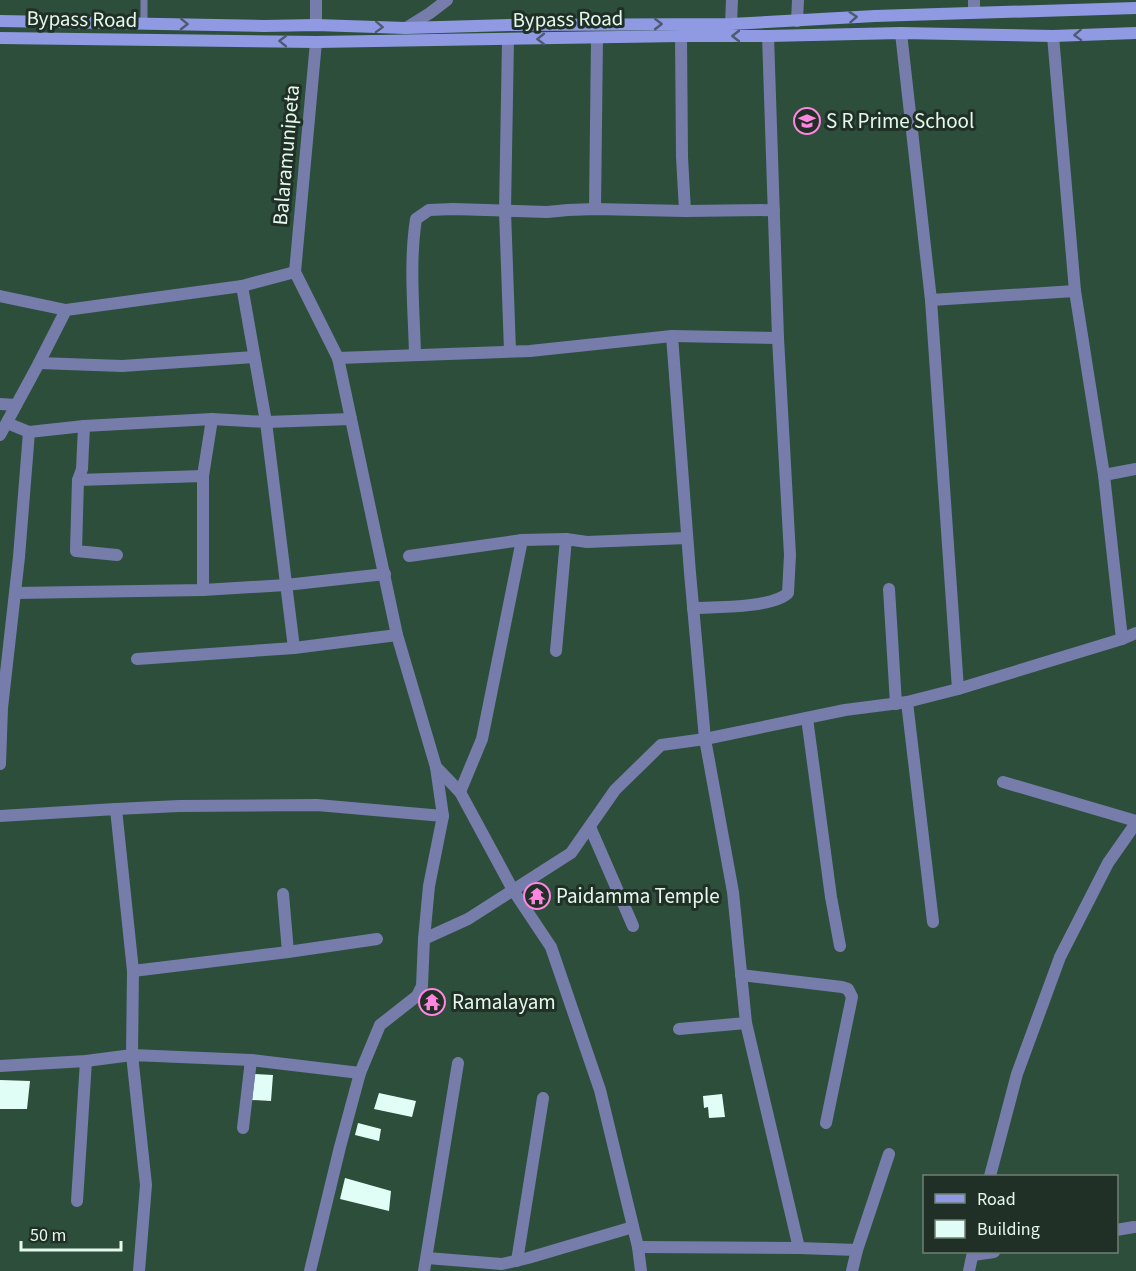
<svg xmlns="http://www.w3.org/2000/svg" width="1136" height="1271" font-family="'Source Sans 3',sans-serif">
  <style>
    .building { fill: #e1fef6 }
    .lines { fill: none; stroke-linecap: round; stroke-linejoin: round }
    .lane { stroke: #767dab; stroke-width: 7 }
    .street { stroke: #767dab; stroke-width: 12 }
    .secondary { stroke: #909ae3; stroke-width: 12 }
    .oneway { stroke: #4d5a72 }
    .labels { text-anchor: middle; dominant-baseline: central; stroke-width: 6; stroke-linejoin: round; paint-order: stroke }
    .street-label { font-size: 21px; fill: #e4f8eb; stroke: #213027 }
    .poi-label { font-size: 21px; fill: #e4f8eb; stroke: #213027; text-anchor: start }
  </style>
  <rect width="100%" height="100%" fill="#2c4e3b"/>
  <g class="building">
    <path d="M 255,1074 L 273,1075 L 271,1101 L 252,1100 Z"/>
    <path d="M 0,1080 L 30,1081 L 27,1109 L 0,1109 Z"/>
    <path d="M 379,1093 L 416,1101 L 412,1117 L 374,1109 Z"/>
    <path d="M 722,1094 L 725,1117 L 709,1118 L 708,1107 L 704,1108 L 703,1096 Z"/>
    <path d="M 358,1123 L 381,1129 L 379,1141 L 355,1135 Z"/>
    <path d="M 345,1178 L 391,1191 L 389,1211 L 340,1199 Z"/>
  </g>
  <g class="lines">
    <path class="lane" d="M 144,0 L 144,23"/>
    <g class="street">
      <path d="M 316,0 L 316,25"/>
      <path d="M 974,0 L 974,12"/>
      <path d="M 797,21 L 798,0"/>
      <path d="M 731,24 L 732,0"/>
      <path d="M 406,28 L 430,13 L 447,0"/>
      <path d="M 901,33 L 931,300 L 1075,291"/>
      <path d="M 681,36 L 682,157 L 685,211"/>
      <path d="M 1053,36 L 1075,291 L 1104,475 L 1122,639 L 1136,633"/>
      <path d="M 508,40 L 505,211 L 510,351"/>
      <path d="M 595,209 L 597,38"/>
      <path d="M 295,272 L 338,358 L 397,635 L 436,767 L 460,792 L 513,890 L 551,947 L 600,1090 L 638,1247 L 641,1271"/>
      <path d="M 295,272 L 316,42"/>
      <path d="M 242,286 L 266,422 L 294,648"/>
      <path d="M 0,296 L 66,310"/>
      <path d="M 931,300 L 958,689 L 1122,639"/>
      <path d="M 672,336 L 778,338"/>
      <path d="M 415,355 C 414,310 409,264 416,219 L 429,210 L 453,209 L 547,212 L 568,210 L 595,209 L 685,211 L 774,210"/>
      <path d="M 338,358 L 530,351 L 672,336 L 690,573 L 705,739 L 733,892 L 746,1023 L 799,1248 L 638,1247"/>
      <path d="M 39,363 L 122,366 L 254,357"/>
      <path d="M 0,404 L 16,405"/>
      <path d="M 7,423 L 29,432 L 84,426 L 212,419 L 266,422 L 351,419"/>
      <path d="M 84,426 L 82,469 L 78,480 L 76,551 L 117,555"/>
      <path d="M 0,435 L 39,363 L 66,310 L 242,286 L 295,272"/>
      <path d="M 1104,475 L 1136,469"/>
      <path d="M 78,480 L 203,476"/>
      <path d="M 566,539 L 587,542 L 687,538"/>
      <path d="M 409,556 L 522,540"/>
      <path d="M 889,589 L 896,704"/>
      <path d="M 203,590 L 203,476 L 212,419"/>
      <path d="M 15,593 L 203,590 L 286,585 L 385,574"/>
      <path d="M 693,608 C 715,607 773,608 788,593 L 790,555 L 778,338 L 768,36"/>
      <path d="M 137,659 L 294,648 L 397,635"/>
      <path d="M 907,702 L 958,689"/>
      <path d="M 807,718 L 831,897 L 840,946"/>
      <path d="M 0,764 L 2,708 L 19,557 L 29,432"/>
      <path d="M 1003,782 L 1136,821"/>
      <path d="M 460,792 L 482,739 L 522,540 L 566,539 L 556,651"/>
      <path d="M 116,809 L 179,806 L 317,805 L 443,816"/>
      <path d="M 0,816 L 116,809 L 133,971 L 288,952 L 377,939"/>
      <path d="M 590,827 L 633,926"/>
      <path d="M 283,894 L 288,952"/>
      <path d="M 424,939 L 468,919 L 571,853 L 615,790 L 661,745 L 705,739 L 845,710 L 907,702 L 933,922"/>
      <path d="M 741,975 L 842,987 L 848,989 L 852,997 L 826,1123"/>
      <path d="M 679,1029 L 746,1023"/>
      <path d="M 0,1066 L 86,1061 L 132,1055 L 133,971"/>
      <path d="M 360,1073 L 380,1025 L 417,996 L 422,986 L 424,939 L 429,886 L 443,816 L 436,767"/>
      <path d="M 243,1128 L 251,1060"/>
      <path d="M 990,1176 L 1017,1074 L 1060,957 L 1108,863 L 1136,823"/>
      <path d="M 77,1201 L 86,1061"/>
      <path d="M 1116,1230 L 1134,1227"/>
      <path d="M 799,1248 L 857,1250"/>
      <path d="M 973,1255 L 994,1252"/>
      <path d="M 427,1258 L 502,1264 L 528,1258 L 633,1227"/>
      <path d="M 517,1261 L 543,1098"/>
      <path d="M 139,1271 L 146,1185 L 132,1055 L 251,1060 L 360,1073 L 340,1147 L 310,1271"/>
      <path d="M 424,1271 L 458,1063"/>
      <path d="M 852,1271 L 857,1250 L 889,1154"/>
      <path d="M 969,1271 L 973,1252"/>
    </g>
    <g class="secondary">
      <path d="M 0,21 L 264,26 L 316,25 L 406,28 L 510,25 L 731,24 L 875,16 L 1136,8"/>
      <path d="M 0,38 L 316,42 L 681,36 L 768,36 L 901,33 L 1053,36 L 1136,33"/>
    </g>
  </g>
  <defs><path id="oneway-chevron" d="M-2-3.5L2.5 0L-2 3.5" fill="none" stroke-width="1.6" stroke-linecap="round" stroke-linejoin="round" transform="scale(1.5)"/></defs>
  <g class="oneway">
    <use href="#oneway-chevron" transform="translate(853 17) rotate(-4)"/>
    <use href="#oneway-chevron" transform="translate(184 24) rotate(1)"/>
    <use href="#oneway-chevron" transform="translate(658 24)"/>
    <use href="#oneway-chevron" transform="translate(379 27) rotate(2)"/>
    <use href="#oneway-chevron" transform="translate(1078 35) rotate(178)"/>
    <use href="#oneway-chevron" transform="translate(736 36) rotate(-180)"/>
    <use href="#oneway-chevron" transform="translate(541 39) rotate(179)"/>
    <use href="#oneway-chevron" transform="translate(283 41) rotate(-179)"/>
  </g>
  <defs>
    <symbol id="school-ring" viewBox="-11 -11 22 22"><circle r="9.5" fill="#213027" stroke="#fe86e0" stroke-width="1.5"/><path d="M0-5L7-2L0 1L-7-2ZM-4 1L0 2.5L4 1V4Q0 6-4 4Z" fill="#fe86e0"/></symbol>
    <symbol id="temple-ring" viewBox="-11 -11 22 22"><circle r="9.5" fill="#213027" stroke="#fe86e0" stroke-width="1.5"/><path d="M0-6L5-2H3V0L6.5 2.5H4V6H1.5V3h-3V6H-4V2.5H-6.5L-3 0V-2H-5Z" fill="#fe86e0"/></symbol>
  </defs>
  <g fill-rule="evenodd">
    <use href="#school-ring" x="792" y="106" width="30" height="30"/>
    <use href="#temple-ring" x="522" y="881" width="30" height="30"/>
    <use href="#temple-ring" x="417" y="987" width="30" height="30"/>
  </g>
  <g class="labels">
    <g class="street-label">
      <text transform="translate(82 19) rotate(1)">Bypass Road</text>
      <text transform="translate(568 19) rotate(-1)">Bypass Road</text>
      <text transform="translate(286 155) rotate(-85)">Balaramunipeta</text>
    </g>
    <g class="poi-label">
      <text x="826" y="121">S R Prime School</text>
      <text x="556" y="896">Paidamma Temple</text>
      <text x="452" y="1002">Ramalayam</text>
    </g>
  </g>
  <rect x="923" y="1175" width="195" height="78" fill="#213027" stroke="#6f8075" stroke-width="1.5"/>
  <rect x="935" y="1194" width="30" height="9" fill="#909ae3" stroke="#6f8075" stroke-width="1.5"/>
  <text x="977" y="1205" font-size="18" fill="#e4f8eb">Road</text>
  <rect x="935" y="1220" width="30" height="18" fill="#e1fef6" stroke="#6f8075" stroke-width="1.5"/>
  <text x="977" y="1235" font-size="18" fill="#e4f8eb">Building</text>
  <path d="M21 1241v9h100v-9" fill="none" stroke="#e4f8eb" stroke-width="3"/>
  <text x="30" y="1241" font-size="18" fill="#e4f8eb" stroke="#213027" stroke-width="4.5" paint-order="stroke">50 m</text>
</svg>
